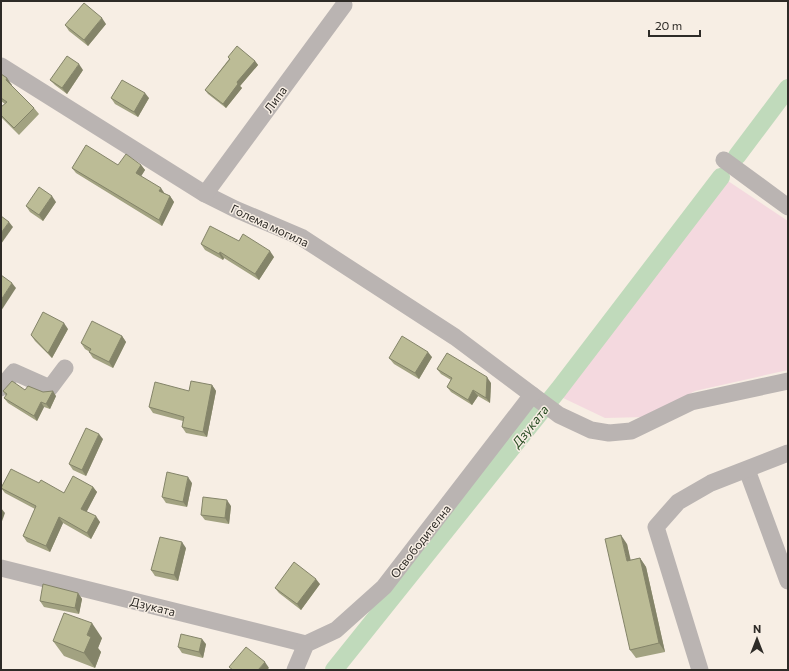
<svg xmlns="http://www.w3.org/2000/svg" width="789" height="671" font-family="Commissioner,sans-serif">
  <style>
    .green { fill: #f4d9df }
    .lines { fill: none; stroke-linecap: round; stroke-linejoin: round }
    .canal { stroke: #c0dabb; stroke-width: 18 }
    .minor { stroke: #bab4b2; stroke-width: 17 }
    .wall { fill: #a2a281 }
    .shaded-wall { fill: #848469 }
    .building { fill: #bcbc96; stroke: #848469 }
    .labels { text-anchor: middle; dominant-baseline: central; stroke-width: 3; stroke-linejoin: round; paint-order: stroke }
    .street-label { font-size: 12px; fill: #2e2b27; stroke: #f7eee4 }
    .water-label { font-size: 13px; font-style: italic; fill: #284c22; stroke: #f7eee4 }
  </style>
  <rect width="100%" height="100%" fill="#f7eee4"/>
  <path class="green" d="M 722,177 L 788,221 L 788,370 L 695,391 L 646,417 L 605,418 L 561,397 Z"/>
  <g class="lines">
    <g class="canal">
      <path d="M 737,156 L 788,88"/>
      <path d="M 334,670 L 559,389 L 721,177"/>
    </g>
    <g class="minor">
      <path d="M 1,66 L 205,194 L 235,209 L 301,237 L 455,337 L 559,415 L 591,430 L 609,433 L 631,431 L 691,402 L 788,381"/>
      <path d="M 724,160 L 788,207"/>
      <path d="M 205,194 L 344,5"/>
      <path d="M 1,388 L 14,372 L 50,388 L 65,368"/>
      <path d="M 747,470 L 788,581"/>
      <path d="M 1,568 L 306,644"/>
      <path d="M 295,670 L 306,644 L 336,630 L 384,587 L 532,395"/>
      <path d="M 700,670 L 656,527 L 678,502 L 711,483 L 788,453"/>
    </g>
  </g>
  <g class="wall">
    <path d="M 106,24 L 88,46 L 69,31 L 65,25 Z"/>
    <path d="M 228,57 L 255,61 L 258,65 L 240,86 L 242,88 L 226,108 L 208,94 L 205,90 L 229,59 Z"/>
    <path d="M 83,70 L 67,94 L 55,85 L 50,80 Z"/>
    <path d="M 1,74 L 7,78 L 11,85 L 34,108 L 39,114 L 19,135 L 1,117 L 1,107 L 5,104 L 1,101 Z"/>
    <path d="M 111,98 L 149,98 L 138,117 L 115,104 Z"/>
    <path d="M 118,165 L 141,165 L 145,170 L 141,176 L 164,193 L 170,196 L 174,202 L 162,226 L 76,173 L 72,168 Z"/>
    <path d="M 56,202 L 43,221 L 30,212 L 26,206 Z"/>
    <path d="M 239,241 L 274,257 L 259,280 L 224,258 L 223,260 L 205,250 L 201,244 Z"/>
    <path d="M 68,329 L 52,358 L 35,341 L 31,335 Z"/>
    <path d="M 122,336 L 126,342 L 113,368 L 93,358 L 89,352 L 90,352 L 85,349 L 81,343 Z"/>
    <path d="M 432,357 L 419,379 L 394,364 L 389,358 Z"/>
    <path d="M 437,369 L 491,383 L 490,403 L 478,396 L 472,405 L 451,392 L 447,387 L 451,380 L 441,374 Z"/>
    <path d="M 212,385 L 216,391 L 207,437 L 186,433 L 182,427 L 183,421 L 153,413 L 149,407 L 189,391 Z"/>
    <path d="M 25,390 L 43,392 L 56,396 L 50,409 L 44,407 L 37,421 L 8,403 L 4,398 L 6,396 L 3,391 Z"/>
    <path d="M 103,439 L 86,476 L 73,470 L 69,464 Z"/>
    <path d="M 39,483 L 64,493 L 93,487 L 97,492 L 86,512 L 100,522 L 91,539 L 63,523 L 50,552 L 27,542 L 23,536 L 35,509 L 5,493 L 1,488 Z"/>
    <path d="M 192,483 L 187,507 L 166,503 L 162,497 Z"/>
    <path d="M 231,506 L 229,524 L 205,520 L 201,515 Z"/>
    <path d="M 627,544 L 630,560 L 640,558 L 646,567 L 665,652 L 636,658 L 630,650 Z"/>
    <path d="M 186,548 L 178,581 L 155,576 L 151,570 Z"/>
    <path d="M 320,584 L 301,610 L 279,593 L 275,588 Z"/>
    <path d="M 78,593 L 82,599 L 79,614 L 44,607 L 40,601 Z"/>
    <path d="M 102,638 L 98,648 L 101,652 L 95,668 L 64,656 L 53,641 Z"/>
    <path d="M 206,644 L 203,658 L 182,653 L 178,647 Z"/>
  </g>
  <g class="shaded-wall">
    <path d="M 102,18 L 106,24 L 88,46 L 84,40 Z"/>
    <path d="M 255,61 L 258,65 L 240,86 L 242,88 L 226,108 L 223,104 L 237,82 Z"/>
    <path d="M 79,64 L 83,70 L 67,94 L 62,88 Z"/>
    <path d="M 7,78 L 12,85 L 10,86 L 6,80 Z"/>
    <path d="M 145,93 L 149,98 L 138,117 L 134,112 Z"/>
    <path d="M 141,165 L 145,170 L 140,178 L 136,173 Z"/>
    <path d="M 161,188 L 165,194 L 159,191 Z"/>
    <path d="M 52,196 L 56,202 L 43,221 L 39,215 Z"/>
    <path d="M 170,196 L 174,202 L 162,226 L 159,220 Z"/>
    <path d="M 9,222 L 13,227 L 1,244 L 1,233 Z"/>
    <path d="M 270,251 L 274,257 L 259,280 L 255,274 Z"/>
    <path d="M 220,252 L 224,258 L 223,260 L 219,254 Z"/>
    <path d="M 12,283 L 16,288 L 1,311 L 1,300 Z"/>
    <path d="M 64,323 L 68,329 L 52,358 L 48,353 Z"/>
    <path d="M 122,336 L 126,342 L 113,368 L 109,362 Z"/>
    <path d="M 428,352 L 432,357 L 419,379 L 415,373 Z"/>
    <path d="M 487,377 L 491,383 L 490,403 L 486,398 Z"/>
    <path d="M 212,385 L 216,391 L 207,437 L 203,432 Z"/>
    <path d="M 473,390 L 478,396 L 472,405 L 468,400 Z"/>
    <path d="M 53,391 L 56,396 L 50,409 L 46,404 Z"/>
    <path d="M 41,402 L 44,407 L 37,421 L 34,416 Z"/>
    <path d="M 99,434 L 103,439 L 86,476 L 82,470 Z"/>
    <path d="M 188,477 L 192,483 L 187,507 L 183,502 Z"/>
    <path d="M 93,487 L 97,492 L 85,515 L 81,509 Z"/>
    <path d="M 227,500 L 231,506 L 229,524 L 225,518 Z"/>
    <path d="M 1,508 L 5,513 L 1,524 Z"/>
    <path d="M 96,516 L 100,522 L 91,539 L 87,533 Z"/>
    <path d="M 59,517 L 63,523 L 50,552 L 46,546 Z"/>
    <path d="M 621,535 L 627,544 L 633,570 L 627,561 Z"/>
    <path d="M 182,542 L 186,548 L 178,581 L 174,575 Z"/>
    <path d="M 640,558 L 646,567 L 665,652 L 659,643 Z"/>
    <path d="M 316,579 L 320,584 L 301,610 L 297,604 Z"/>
    <path d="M 78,593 L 82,599 L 79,614 L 75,608 Z"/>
    <path d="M 92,623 L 102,638 L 98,648 L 101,652 L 95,668 L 84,653 L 87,635 Z"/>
    <path d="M 202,639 L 206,644 L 203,658 L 199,652 Z"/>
    <path d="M 265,662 L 269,668 L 267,670 L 258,670 Z"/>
  </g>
  <g class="building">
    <path d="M 84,3 L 102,18 L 84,40 L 65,25 Z"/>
    <path d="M 237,46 L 255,61 L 237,82 L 238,84 L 223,104 L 205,90 L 230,59 L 228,57 Z"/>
    <path d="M 67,56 L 79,64 L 62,88 L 50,80 Z"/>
    <path d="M 1,74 L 7,78 L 6,80 L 34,108 L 14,128 L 1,115 L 1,107 L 7,102 L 1,98 Z"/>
    <path d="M 122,80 L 145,93 L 134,112 L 111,98 Z"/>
    <path d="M 86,145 L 118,165 L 126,154 L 141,165 L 136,173 L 161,188 L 159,191 L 170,196 L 159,220 L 72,168 Z"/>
    <path d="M 39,187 L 52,196 L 39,215 L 26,206 Z"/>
    <path d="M 1,216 L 9,222 L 1,233 Z"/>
    <path d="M 210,226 L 239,241 L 243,234 L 270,251 L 255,274 L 220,252 L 219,254 L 201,244 Z"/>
    <path d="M 1,275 L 12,283 L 1,300 Z"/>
    <path d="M 43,312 L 64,323 L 48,353 L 31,335 Z"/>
    <path d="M 92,321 L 122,336 L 109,362 L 89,352 L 91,349 L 81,343 Z"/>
    <path d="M 402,336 L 428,352 L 415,373 L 389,358 Z"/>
    <path d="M 447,353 L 487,377 L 486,398 L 473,390 L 468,400 L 447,387 L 452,378 L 437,369 Z"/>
    <path d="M 12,381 L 25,390 L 28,386 L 43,392 L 53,391 L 46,404 L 41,402 L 34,416 L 4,398 L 7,394 L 3,391 Z"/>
    <path d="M 191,381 L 212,385 L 203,432 L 182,427 L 184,417 L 149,407 L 155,382 L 189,391 Z"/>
    <path d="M 86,428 L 99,434 L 82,470 L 69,464 Z"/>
    <path d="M 11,469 L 39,483 L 41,480 L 64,493 L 73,476 L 93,487 L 81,509 L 96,516 L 87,533 L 59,517 L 46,546 L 23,536 L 36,506 L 1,488 Z"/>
    <path d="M 167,472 L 188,477 L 183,502 L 162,497 Z"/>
    <path d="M 203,497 L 227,500 L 225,518 L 201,515 Z"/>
    <path d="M 621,535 L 627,561 L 640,558 L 659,643 L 630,650 L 605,539 Z"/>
    <path d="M 160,537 L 182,542 L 174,575 L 151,570 Z"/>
    <path d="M 294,562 L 316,579 L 297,604 L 275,588 Z"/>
    <path d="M 43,584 L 78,593 L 75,608 L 40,601 Z"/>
    <path d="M 64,613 L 92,623 L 87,635 L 91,637 L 84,653 L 53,641 Z"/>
    <path d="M 181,634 L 202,639 L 199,652 L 178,647 Z"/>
    <path d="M 246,647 L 265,662 L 258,670 L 233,670 L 229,667 Z"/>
  </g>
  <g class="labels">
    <g class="street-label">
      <text transform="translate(275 99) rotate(-54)">Липа</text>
      <text transform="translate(270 225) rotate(25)">Голема могила</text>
      <text transform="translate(420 541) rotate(-52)">Освободителна</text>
      <text transform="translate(153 606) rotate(14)">Дзуката</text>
    </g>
    <g class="water-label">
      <text transform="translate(530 426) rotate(-51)">Дзуката</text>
    </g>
  </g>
  <rect width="789" height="671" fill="none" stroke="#2e2b27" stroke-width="4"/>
  <g transform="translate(757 639)" stroke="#f7eee4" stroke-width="3" paint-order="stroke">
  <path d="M0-3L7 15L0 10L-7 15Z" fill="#2e2b27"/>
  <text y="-6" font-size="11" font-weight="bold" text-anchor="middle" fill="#2e2b27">N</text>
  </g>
  <path d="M649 30v6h51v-6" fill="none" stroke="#2e2b27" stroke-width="2"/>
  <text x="655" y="30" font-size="12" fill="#2e2b27" stroke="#f7eee4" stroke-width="3" paint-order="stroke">20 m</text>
</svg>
